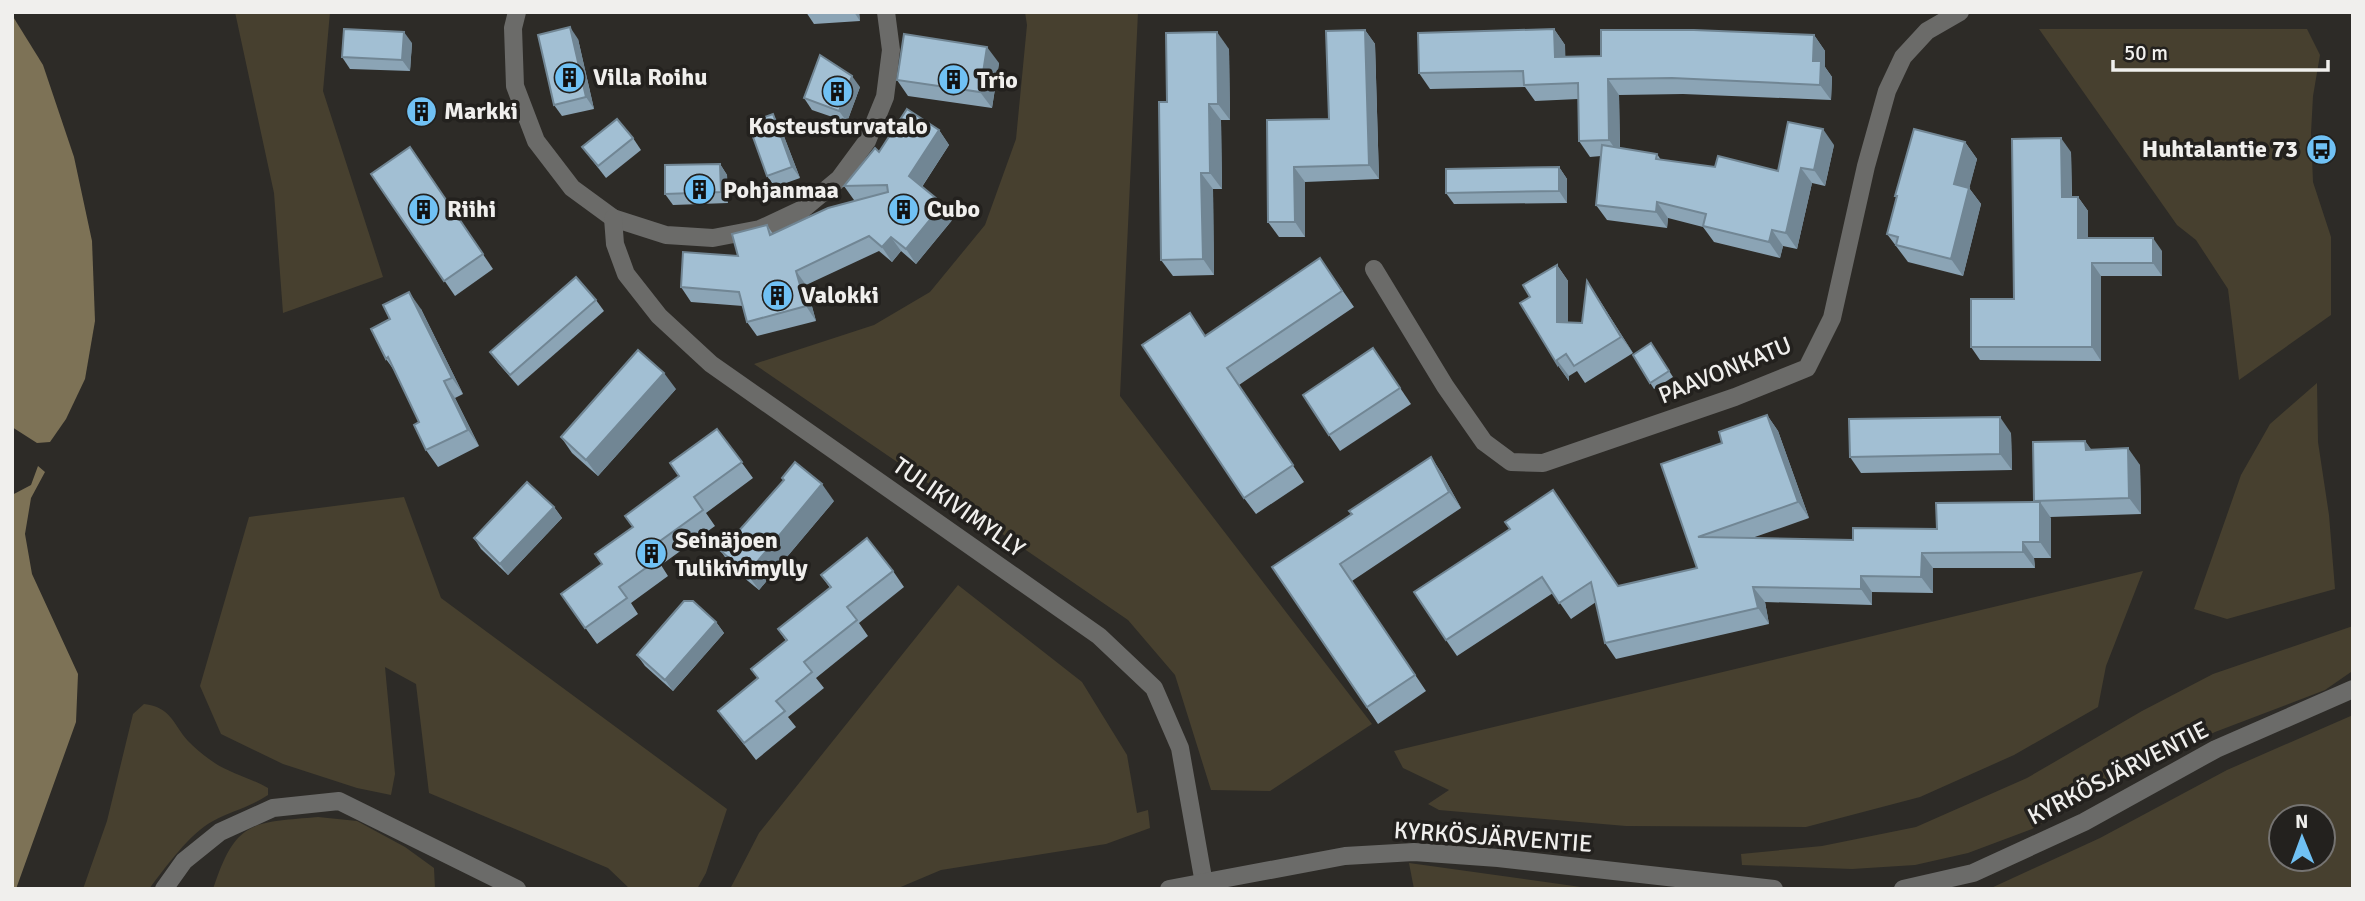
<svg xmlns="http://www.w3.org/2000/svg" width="2365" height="901" font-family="Signika,sans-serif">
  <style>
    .green { fill: #47402f; fill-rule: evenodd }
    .water { fill: #7d7256 }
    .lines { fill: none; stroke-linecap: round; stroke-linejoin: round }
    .minor { stroke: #6b6b69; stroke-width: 18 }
    .wall { fill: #8ba4b5 }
    .shaded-wall { fill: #718694 }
    .building { fill: #a2bfd3; stroke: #718694; stroke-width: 2 }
    .labels { text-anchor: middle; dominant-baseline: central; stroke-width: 7; stroke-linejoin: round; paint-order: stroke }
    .poi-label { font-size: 24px; font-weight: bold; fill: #f0efed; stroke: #23211e; text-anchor: start }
    .street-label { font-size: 24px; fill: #f0efed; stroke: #23211e }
  </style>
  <rect width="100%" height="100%" fill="#2d2b27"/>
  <g class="green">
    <path d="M 235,12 L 330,12 L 323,91 L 383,277 L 283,313 L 274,193 Z"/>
    <path d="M 1025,12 L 1138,12 L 1120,396 L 1372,724 L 1270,791 L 1211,790 L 1175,675 L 1128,620 L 754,364 L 874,325 L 930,292 L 985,225 L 1016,139 L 1027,25 Z"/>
    <path d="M 2039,29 L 2307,29 L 2320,55 L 2313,96 L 2311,133 L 2313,182 L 2331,237 L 2331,315 L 2239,380 L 2228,289 L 2196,240 L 2177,225 Z"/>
    <path d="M 2317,383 L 2318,442 L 2329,515 L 2335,589 L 2227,619 L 2194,609 L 2241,475 L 2270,424 Z"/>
    <path d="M 404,497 L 441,598 L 727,809 L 706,873 L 697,889 L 630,889 L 608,868 L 429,793 L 416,684 L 385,667 L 395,774 L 391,795 L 357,788 L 283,764 L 221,734 L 200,686 L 249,517 Z"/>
    <path d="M 2143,571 L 2106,666 L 2098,707 L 2014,755 L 1920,797 L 1806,827 L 1626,826 L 1439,810 L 1428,804 L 1449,790 L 1403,768 L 1394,751 Z"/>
    <path d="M 958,585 L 1082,682 L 1127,755 L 1137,813 L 1148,810 L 1150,828 L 1106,844 L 941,870 L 896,889 L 730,889 L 759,833 Z"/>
    <path d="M 2353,626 L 2351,672 L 2325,690 L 2215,732 L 2098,791 L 2032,829 L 1968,853 L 1915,865 L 1852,869 L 1742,865 L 1741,854 L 1822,846 L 1916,827 L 2027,778 L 2142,711 L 2213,674 Z"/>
    <path d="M 144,704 C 171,707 173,724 188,741 C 194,747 202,754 209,759 C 227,773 249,777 268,788 L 268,795 C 250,807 231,811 213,821 C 190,833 165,868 149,889 L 83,889 L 107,821 L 133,714 Z"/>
    <path d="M 2353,715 L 2353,889 L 1989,889 L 2100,838 L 2227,770 ZM 2281,817 L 2323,817 L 2323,859 L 2281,859 Z"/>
    <path d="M 318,817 L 357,821 L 405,847 L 434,868 L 435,889 L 213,889 C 236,820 250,823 318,817 Z"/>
    <path d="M 1409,863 L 1595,889 L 1414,889 Z"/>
  </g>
  <g class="water">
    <path d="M 12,15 L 43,65 L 74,157 L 92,241 L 95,321 L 85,379 L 66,419 L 50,442 L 37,443 L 12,427 Z"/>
    <path d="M 38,466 L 45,472 L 31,498 L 25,534 L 32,574 L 78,674 L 76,722 L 16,889 L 12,889 L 12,495 L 31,485 Z"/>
  </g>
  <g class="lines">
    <g class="minor">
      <path d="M 517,12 L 513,28 L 515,86 L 536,141 L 572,188 L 613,218 L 666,235 L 713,238 L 760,229 L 803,209 L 839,179 L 867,141 L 885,97 L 891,50 L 886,12"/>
      <path d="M 613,218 L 615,244 L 626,274 L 659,316 L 711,364 L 1099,636 L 1154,688 L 1180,748 L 1205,889"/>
      <path d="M 1374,269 L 1445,386 L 1484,442 L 1511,462 L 1543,463 L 1735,397 L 1807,368 L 1832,318 L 1866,166 L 1887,91 L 1903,57 L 1927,31 L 1960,12"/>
      <path d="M 164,889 L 184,861 L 220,832 L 273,808 L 339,801 L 517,889"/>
      <path d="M 1169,889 L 1345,856 L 1414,852 L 1498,858 L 1774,889"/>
      <path d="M 1903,889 L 1973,873 L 2084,822 L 2216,749 L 2353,689"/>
    </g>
  </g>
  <g class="wall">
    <path d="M 806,12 L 859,12 L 860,21 L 814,24 Z"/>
    <path d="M 1554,29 L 1565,45 L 1565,56 L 1601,56 L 1814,35 L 1825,51 L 1825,67 L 1832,77 L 1831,100 L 1683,94 L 1619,95 L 1620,148 L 1657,154 L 1661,160 L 1715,167 L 1778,171 L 1834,145 L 1825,186 L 1812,183 L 1797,249 L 1783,246 L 1780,258 L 1714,242 L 1703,227 L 1668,218 L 1667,228 L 1607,220 L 1596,205 L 1601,156 L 1590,157 L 1579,141 L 1578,99 L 1535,101 L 1525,87 L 1430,89 L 1419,73 Z"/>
    <path d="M 1365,30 L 1375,44 L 1379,179 L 1305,182 L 1305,237 L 1279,237 L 1268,222 L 1267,120 L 1329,119 Z"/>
    <path d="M 578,39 L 594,109 L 562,116 L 554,105 Z"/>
    <path d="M 412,43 L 410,71 L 350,69 L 342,57 Z"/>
    <path d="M 1229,49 L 1230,120 L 1221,120 L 1222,189 L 1213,189 L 1214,275 L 1173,276 L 1161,260 L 1167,102 Z"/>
    <path d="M 999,63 L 992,108 L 908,96 L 897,80 Z"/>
    <path d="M 860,87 L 847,122 L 812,110 L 804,98 Z"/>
    <path d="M 780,126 L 800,178 L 775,187 L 767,176 Z"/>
    <path d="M 939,130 L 949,145 L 922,187 L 943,204 L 953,219 L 916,264 L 901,251 L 892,262 L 879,251 L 806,285 L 816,321 L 757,336 L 747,322 L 743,306 L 691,302 L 681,287 L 738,256 L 767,225 L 773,234 L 860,200 L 854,200 L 844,186 L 879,152 Z"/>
    <path d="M 633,138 L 641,150 L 606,178 L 582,147 Z"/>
    <path d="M 1965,142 L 1977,159 L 1969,188 L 1981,204 L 1963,276 L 1908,262 L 1887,234 L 1897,199 L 1895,196 Z"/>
    <path d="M 410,147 L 493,269 L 455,296 L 371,174 Z"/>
    <path d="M 2071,152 L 2072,197 L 2078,197 L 2088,211 L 2088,238 L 2162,251 L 2162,276 L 2101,276 L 2101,361 L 1980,360 L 1971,347 L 2014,299 Z"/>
    <path d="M 720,164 L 727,175 L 728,203 L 673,205 L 665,194 Z"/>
    <path d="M 1559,167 L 1567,179 L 1567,203 L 1454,204 L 1446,193 Z"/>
    <path d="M 1320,258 L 1354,307 L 1239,385 L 1304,482 L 1256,514 L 1244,498 L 1206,335 Z"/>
    <path d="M 1557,265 L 1568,281 L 1568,322 L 1582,323 L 1598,298 L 1633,353 L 1585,383 L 1577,371 L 1569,376 L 1569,381 L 1557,364 L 1530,297 Z"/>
    <path d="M 596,300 L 604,311 L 518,386 L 498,363 L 490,352 Z"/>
    <path d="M 421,309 L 463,394 L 455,398 L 479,446 L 438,467 L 426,450 L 419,422 L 396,373 L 386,359 Z"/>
    <path d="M 1651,343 L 1673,377 L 1654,389 L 1633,355 Z"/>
    <path d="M 1373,348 L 1411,404 L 1340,451 L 1329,435 Z"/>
    <path d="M 676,389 L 598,476 L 572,453 L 561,437 Z"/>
    <path d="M 1767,415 L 1778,431 L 1809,518 L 1752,538 L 1853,540 L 1937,529 L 2035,502 L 2034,501 L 2085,441 L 2091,450 L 2140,465 L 2141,514 L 2050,517 L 2051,558 L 2034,558 L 2035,568 L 1933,568 L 1933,593 L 1872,592 L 1872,605 L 1765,602 L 1769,624 L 1616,659 L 1605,643 L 1596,602 L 1571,619 L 1553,593 L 1457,656 L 1446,640 L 1510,529 L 1618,586 L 1697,568 L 1661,464 L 1722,443 Z"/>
    <path d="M 717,429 L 753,478 L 706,513 L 715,526 L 661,565 L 668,576 L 631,603 L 638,614 L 597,644 L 561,594 L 602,564 L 633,527 L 679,476 Z"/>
    <path d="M 2011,433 L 2012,470 L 1861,473 L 1850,457 Z"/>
    <path d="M 1431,457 L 1442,474 L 1461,508 L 1352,581 L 1426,691 L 1378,724 L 1272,567 L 1352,514 Z"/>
    <path d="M 834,501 L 759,590 L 732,568 L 721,551 Z"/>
    <path d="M 554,507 L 562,518 L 508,575 L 481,549 L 474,538 Z"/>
    <path d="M 893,571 L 904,587 L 859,623 L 868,636 L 816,678 L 824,688 L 788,717 L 796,727 L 756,760 L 718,711 L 758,679 L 751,669 L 786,641 L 778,629 L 830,588 L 821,575 Z"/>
    <path d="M 716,622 L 724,633 L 673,691 L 645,666 L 637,655 Z"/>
  </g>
  <g class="shaded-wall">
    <path d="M 854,12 L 859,12 L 860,21 Z"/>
    <path d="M 570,27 L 578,39 L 594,109 L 586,97 Z"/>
    <path d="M 1554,29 L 1565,45 L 1566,72 L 1555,57 Z"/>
    <path d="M 1365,30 L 1375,44 L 1379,179 L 1369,165 Z"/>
    <path d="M 404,32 L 412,43 L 410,71 L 402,60 Z"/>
    <path d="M 1217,32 L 1229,49 L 1230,120 L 1218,104 Z"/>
    <path d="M 1814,35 L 1825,51 L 1825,67 L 1832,77 L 1831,100 L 1820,85 L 1813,61 Z"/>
    <path d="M 987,47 L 999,63 L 992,108 L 980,92 Z"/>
    <path d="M 852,76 L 860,87 L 847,122 L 839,111 Z"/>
    <path d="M 1608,79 L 1619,95 L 1620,156 L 1609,140 Z"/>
    <path d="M 1209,104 L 1221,120 L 1222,189 L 1210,173 Z"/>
    <path d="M 773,114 L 780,126 L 800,178 L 792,167 Z"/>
    <path d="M 1823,129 L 1834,145 L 1825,186 L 1814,170 Z"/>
    <path d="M 939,130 L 949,145 L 919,191 L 909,176 Z"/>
    <path d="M 2061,138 L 2071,152 L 2072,211 L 2062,197 Z"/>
    <path d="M 1965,142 L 1977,159 L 1966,201 L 1954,184 Z"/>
    <path d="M 720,164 L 727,175 L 728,203 L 721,192 Z"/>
    <path d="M 1294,167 L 1305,182 L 1305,237 L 1295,222 Z"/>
    <path d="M 1559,167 L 1567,179 L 1567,203 L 1559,191 Z"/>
    <path d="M 1801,168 L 1812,183 L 1797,249 L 1786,233 Z"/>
    <path d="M 1201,173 L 1213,189 L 1214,275 L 1203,259 Z"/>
    <path d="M 1969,188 L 1981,204 L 1963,276 L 1951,259 Z"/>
    <path d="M 2078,197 L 2088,211 L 2088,252 L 2078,238 Z"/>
    <path d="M 1657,202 L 1668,218 L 1667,228 L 1656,212 Z"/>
    <path d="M 943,204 L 953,219 L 916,264 L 906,249 Z"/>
    <path d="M 1772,230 L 1783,246 L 1780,258 L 1769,242 Z"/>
    <path d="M 891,237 L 901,251 L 892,262 L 882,247 Z"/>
    <path d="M 2153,238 L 2162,251 L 2162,276 L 2153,263 Z"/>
    <path d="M 2092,263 L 2101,276 L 2101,361 L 2092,347 Z"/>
    <path d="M 1557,265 L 1568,281 L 1568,338 L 1557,322 Z"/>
    <path d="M 796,271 L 806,285 L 816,321 L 806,306 Z"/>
    <path d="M 1587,281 L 1598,298 L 1633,353 L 1621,337 Z"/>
    <path d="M 409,292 L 421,309 L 463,394 L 452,378 Z"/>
    <path d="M 1557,360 L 1569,376 L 1569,381 L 1557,364 Z"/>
    <path d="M 664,373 L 676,389 L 598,476 L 586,460 Z"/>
    <path d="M 444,381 L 455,398 L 479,446 L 468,430 Z"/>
    <path d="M 1767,415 L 1778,431 L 1809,518 L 1798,502 Z"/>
    <path d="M 2000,417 L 2011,433 L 2012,470 L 2000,454 Z"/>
    <path d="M 2085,441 L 2097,457 L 2086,450 Z"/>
    <path d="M 2128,448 L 2140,465 L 2141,514 L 2129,498 Z"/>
    <path d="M 1431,457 L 1442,474 L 1461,508 L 1449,492 Z"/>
    <path d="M 822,484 L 834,501 L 759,590 L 747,574 Z"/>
    <path d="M 2040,502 L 2051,518 L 2051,558 L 2040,542 Z"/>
    <path d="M 554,507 L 562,518 L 508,575 L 500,564 Z"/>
    <path d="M 2023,542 L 2034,558 L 2035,568 L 2023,552 Z"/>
    <path d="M 1922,553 L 1933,568 L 1933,593 L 1921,577 Z"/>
    <path d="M 1861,576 L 1872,592 L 1872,605 L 1861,589 Z"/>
    <path d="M 1753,587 L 1765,602 L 1769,624 L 1758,608 Z"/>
    <path d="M 716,622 L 724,633 L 673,691 L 665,680 Z"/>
  </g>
  <g class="building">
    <path d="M 570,27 L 586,97 L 554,105 L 538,35 Z"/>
    <path d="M 344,29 L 404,32 L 402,60 L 342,57 Z"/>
    <path d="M 1554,29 L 1555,57 L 1601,56 L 1601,30 L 1694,30 L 1814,35 L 1813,61 L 1821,61 L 1820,85 L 1672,78 L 1608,79 L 1609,140 L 1579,141 L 1578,83 L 1524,85 L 1523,71 L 1419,73 L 1418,33 Z"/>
    <path d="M 1365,30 L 1369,165 L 1294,167 L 1295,222 L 1268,222 L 1267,120 L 1329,119 L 1326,31 Z"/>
    <path d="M 1217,32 L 1218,104 L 1209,104 L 1210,173 L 1201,173 L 1203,259 L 1161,260 L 1159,102 L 1167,102 L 1166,33 Z"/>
    <path d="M 904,34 L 987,47 L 980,92 L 897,80 Z"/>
    <path d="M 820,55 L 852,76 L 839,111 L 804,98 Z"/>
    <path d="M 907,109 L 939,130 L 909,176 L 943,204 L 906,249 L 891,237 L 882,247 L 869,236 L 796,271 L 806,306 L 747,322 L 739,292 L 681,287 L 683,252 L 738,256 L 732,234 L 767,225 L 770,235 L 828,208 L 888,192 L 887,185 L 844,186 L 875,148 L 879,152 Z"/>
    <path d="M 773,114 L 792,167 L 767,176 L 748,123 Z"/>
    <path d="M 617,119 L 633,138 L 598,166 L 582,147 Z"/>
    <path d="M 1788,122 L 1823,129 L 1814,170 L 1801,168 L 1786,233 L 1772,230 L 1769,242 L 1703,226 L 1706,214 L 1657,202 L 1656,212 L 1596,205 L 1602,145 L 1657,154 L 1656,159 L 1715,167 L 1718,156 L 1778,171 Z"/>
    <path d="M 1914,129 L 1965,142 L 1954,184 L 1969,188 L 1951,259 L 1896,245 L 1898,237 L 1887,234 L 1897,196 L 1895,196 Z"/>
    <path d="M 2061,138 L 2062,197 L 2078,197 L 2078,238 L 2153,238 L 2153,263 L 2092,263 L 2092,347 L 1971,347 L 1971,299 L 2014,299 L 2012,139 Z"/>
    <path d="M 410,147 L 483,254 L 444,281 L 371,174 Z"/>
    <path d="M 720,164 L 721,192 L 665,194 L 665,165 Z"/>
    <path d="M 1559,167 L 1559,191 L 1446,193 L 1446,169 Z"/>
    <path d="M 1320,258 L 1342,291 L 1227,368 L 1293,465 L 1244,498 L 1142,345 L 1190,313 L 1205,336 Z"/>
    <path d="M 1557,265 L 1557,322 L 1582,323 L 1587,281 L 1621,337 L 1574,366 L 1566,354 L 1557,360 L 1557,364 L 1520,303 L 1530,297 L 1523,285 Z"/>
    <path d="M 576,277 L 596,300 L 510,375 L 490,352 Z"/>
    <path d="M 409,292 L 452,378 L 444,381 L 468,430 L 426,450 L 414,425 L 419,422 L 388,357 L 386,359 L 371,329 L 390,319 L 383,305 Z"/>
    <path d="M 1651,343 L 1669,371 L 1650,383 L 1633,355 Z"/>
    <path d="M 1373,348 L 1400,388 L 1329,435 L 1303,395 Z"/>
    <path d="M 638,350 L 664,373 L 586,460 L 561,437 Z"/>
    <path d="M 1767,415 L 1798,502 L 1698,537 L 1853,540 L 1853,528 L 1937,529 L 1936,503 L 2040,502 L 2040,542 L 2023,542 L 2023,552 L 1922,553 L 1921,577 L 1861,576 L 1861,589 L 1753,587 L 1758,608 L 1605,643 L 1591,582 L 1559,603 L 1542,577 L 1446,640 L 1414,592 L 1510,529 L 1505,522 L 1553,490 L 1618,586 L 1697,568 L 1661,464 L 1722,443 L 1719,432 Z"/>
    <path d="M 2000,417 L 2000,454 L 1850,457 L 1849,419 Z"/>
    <path d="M 717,429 L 742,462 L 694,497 L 703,510 L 649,549 L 657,560 L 619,587 L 627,598 L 585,628 L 561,594 L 602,564 L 595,554 L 633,527 L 625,516 L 679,476 L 670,463 Z"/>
    <path d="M 2085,441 L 2086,450 L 2128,448 L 2129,498 L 2034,501 L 2033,442 Z"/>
    <path d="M 1431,457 L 1449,492 L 1340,564 L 1415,675 L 1367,707 L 1272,567 L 1352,514 L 1349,511 Z"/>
    <path d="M 795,462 L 822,484 L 747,574 L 721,551 L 784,480 L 782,478 Z"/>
    <path d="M 527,482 L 554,507 L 500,564 L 474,538 Z"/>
    <path d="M 867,538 L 893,571 L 847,607 L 857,620 L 804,662 L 812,672 L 776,701 L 785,711 L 744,743 L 718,711 L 758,678 L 751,669 L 787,640 L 778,629 L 831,587 L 821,575 Z"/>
    <path d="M 684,601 L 693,601 L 716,622 L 665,680 L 637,655 Z"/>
  </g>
  <defs>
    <symbol id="building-disc" viewBox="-11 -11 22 22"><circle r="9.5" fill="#70c1f4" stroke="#23211e"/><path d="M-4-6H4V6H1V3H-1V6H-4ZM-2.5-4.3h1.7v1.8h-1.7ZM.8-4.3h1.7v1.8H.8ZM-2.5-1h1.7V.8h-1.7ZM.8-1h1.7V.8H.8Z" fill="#111"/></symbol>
    <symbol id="bus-disc" viewBox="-11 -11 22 22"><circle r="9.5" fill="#70c1f4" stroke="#23211e"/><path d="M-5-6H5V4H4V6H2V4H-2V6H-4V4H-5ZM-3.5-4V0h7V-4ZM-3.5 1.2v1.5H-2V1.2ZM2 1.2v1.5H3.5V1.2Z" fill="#111"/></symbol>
  </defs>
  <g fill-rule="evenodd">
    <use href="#building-disc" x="552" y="60" width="35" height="35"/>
    <use href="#building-disc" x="936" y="62" width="35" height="35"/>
    <use href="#building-disc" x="820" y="74" width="35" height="35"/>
    <use href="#building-disc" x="404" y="94" width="35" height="35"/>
    <use href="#bus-disc" x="2304" y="132" width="35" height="35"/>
    <use href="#building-disc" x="682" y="172" width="35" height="35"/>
    <use href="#building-disc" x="406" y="192" width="35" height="35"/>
    <use href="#building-disc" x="886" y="192" width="35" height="35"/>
    <use href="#building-disc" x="760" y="278" width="35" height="35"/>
    <use href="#building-disc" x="634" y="536" width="35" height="35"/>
  </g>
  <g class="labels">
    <g class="poi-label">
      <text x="593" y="77">Villa Roihu</text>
      <text x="977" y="80">Trio</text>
      <text x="444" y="111">Markki</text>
      <text x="838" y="126" text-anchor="middle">Kosteusturvatalo</text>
      <text x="2298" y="149" text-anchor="end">Huhtalantie 73</text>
      <text x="723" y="190">Pohjanmaa</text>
      <text x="447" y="209">Riihi</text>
      <text x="927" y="209">Cubo</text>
      <text x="801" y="295">Valokki</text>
      <text x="675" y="540">Seinäjoen<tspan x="675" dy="28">Tulikivimylly</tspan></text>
    </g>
    <g class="street-label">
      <text transform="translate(1725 370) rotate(-22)">PAAVONKATU</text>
      <text transform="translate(959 507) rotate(35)">TULIKIVIMYLLY</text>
      <text transform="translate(2118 773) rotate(-27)">KYRKÖSJÄRVENTIE</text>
      <text transform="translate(1493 837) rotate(4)">KYRKÖSJÄRVENTIE</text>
    </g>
  </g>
  <rect width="2365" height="901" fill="none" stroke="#f0efed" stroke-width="28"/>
  <g transform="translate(2302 838) rotate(359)"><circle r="33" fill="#23211e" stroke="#757371" stroke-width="2"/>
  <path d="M0-5L12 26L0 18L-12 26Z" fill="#70c1f4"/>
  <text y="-10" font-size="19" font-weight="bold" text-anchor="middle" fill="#f0efed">N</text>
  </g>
  <path d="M2113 60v10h215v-10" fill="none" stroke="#f0efed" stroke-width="3.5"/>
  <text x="2124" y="60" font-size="21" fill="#f0efed" stroke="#23211e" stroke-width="5" paint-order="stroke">50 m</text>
</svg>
